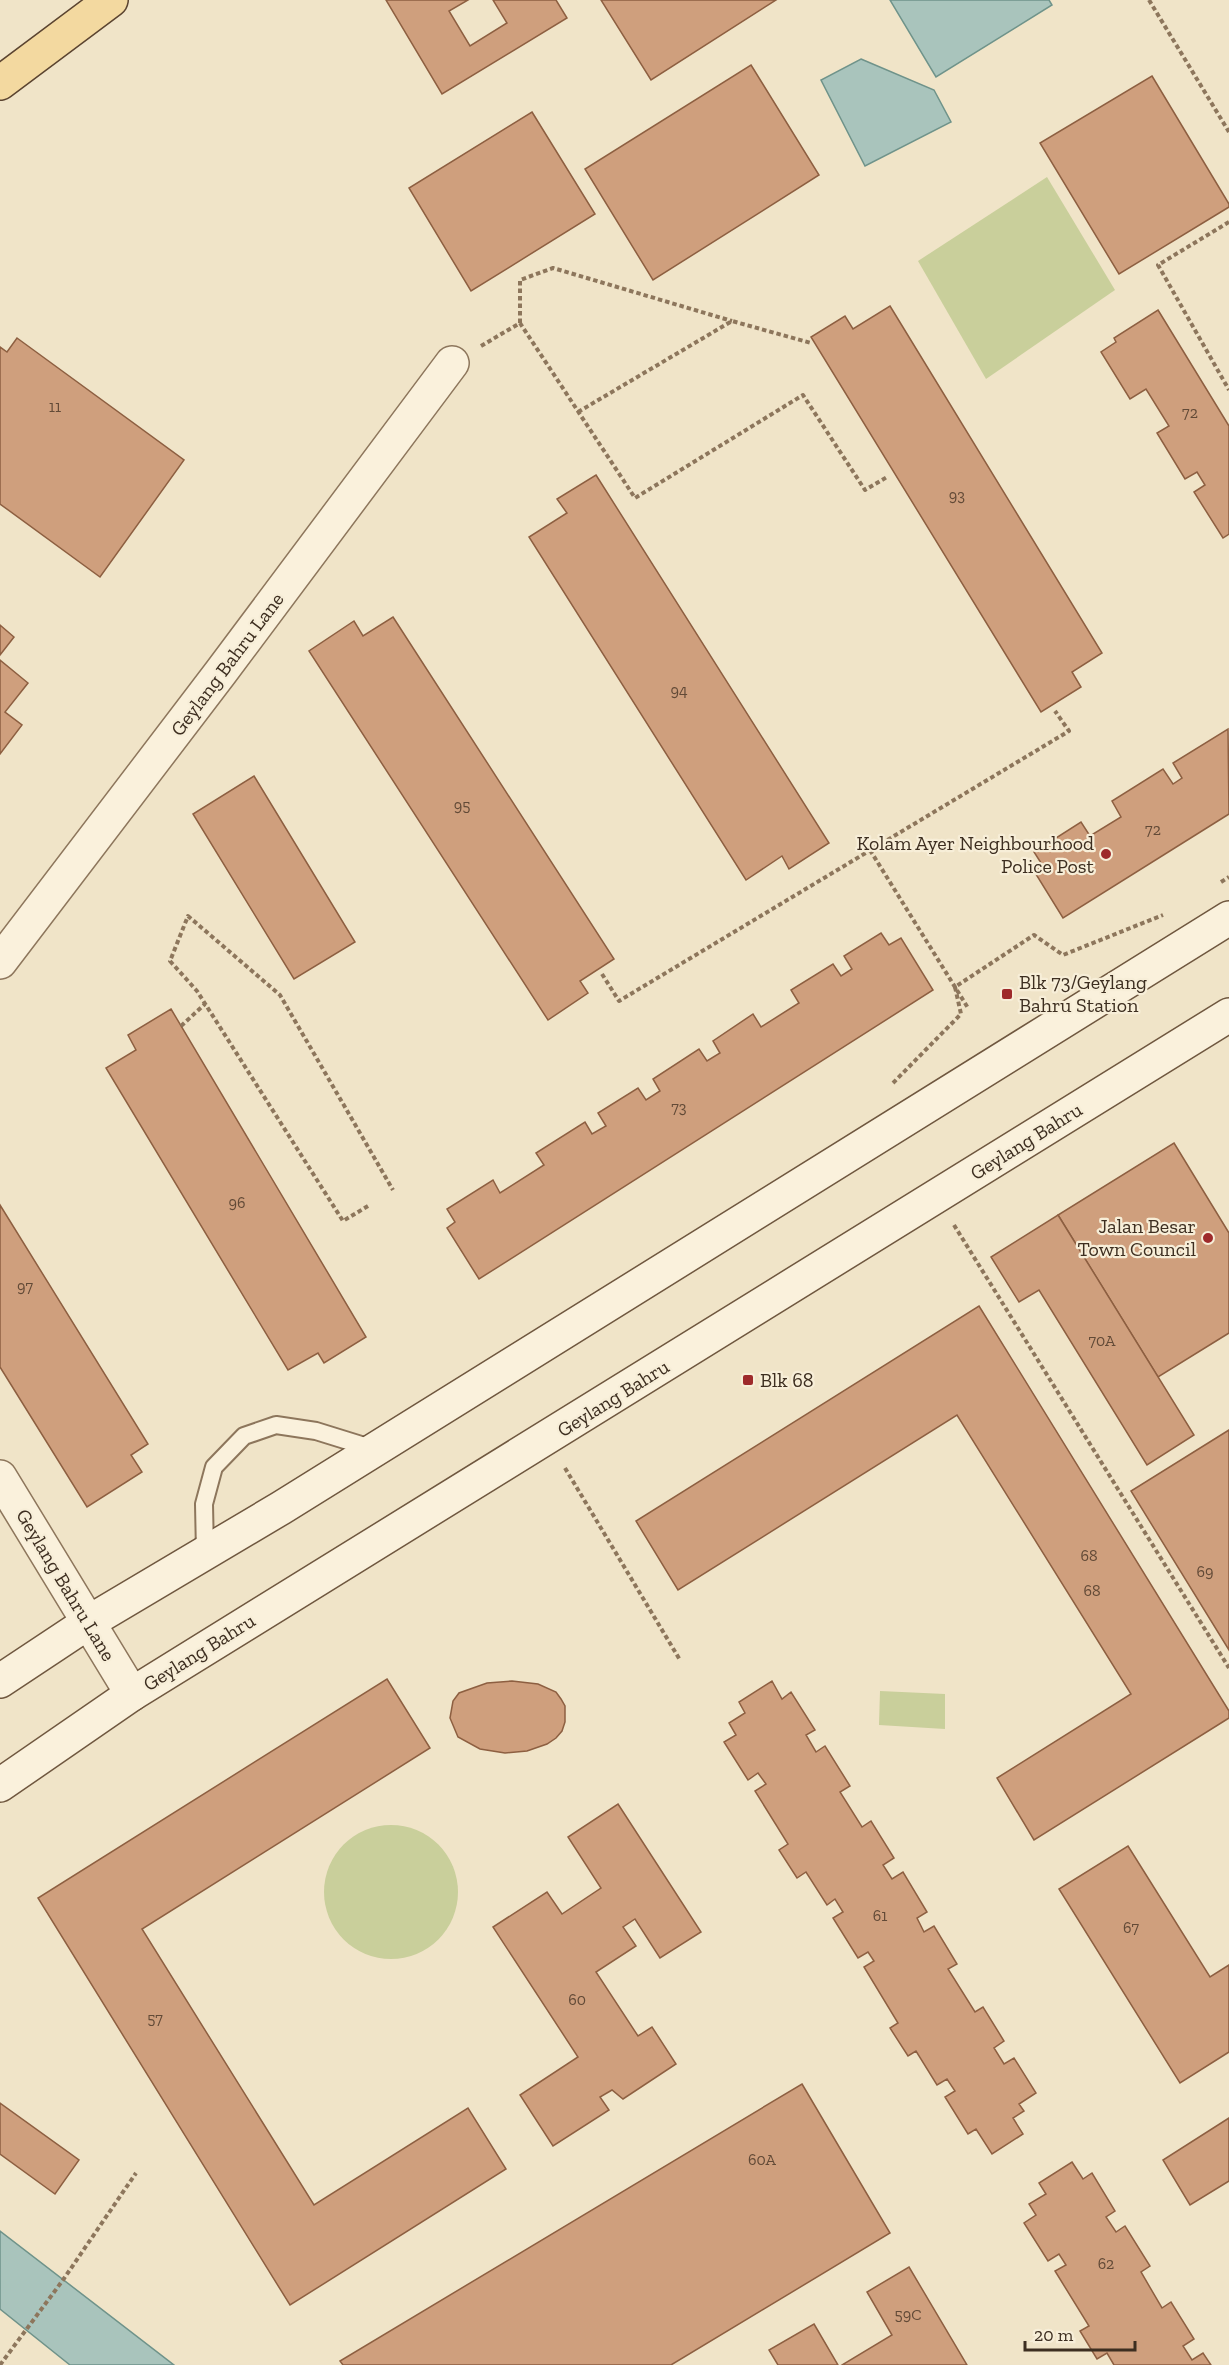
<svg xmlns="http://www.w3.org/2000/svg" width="1229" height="2365" font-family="'Zilla Slab',serif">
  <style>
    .green { fill: #c9cf9b }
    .water { fill: #a9c4bc; stroke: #6f938a; stroke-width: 1.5 }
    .building { fill: #cf9f7d; stroke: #8d5f41; stroke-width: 1.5 }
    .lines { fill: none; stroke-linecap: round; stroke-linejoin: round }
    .service-casing { stroke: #8d765c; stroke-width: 20 }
    .minor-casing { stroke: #8d765c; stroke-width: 36 }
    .secondary-casing { stroke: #6f573f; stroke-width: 36 }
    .primary-casing { stroke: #5b4430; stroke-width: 36 }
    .path { stroke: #8d765c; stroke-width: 4; stroke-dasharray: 4.5 3; stroke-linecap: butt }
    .service { stroke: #faf1dc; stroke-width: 16 }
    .minor { stroke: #faf1dc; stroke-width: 33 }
    .secondary { stroke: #faf1dc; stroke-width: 33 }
    .primary { stroke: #f3d9a0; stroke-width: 33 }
    .poi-dot { fill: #9e2a2b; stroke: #f7eed8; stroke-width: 2 }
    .labels { text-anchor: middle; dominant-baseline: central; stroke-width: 4.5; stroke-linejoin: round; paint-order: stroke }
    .number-label { font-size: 16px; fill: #624a37 }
    .street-label { font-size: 20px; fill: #3d2e20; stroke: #f7eed8 }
    .poi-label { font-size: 20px; fill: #3d2e20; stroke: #f7eed8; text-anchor: end }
  </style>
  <rect width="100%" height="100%" fill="#f0e4c8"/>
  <g class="green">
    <path d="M 1047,177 L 1115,290 L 986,379 L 918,261 Z"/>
    <path d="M 880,1691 L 945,1694 L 945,1729 L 879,1725 Z"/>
    <circle cx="391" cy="1892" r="67"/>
  </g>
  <g class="water">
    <path d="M 890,0 L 1049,0 L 1052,5 L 936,77 Z"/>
    <path d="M 861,59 L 934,90 L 951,122 L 865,166 L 821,80 Z"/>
    <path d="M 0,2231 L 174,2365 L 70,2365 L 0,2309 Z"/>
  </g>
  <g class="building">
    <path d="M 386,0 L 468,0 L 449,11 L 470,46 L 507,23 L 493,0 L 556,0 L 567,18 L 442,94 Z"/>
    <path d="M 601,0 L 776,0 L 651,80 Z"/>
    <path d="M 751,65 L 819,175 L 653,280 L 585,169 Z"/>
    <path d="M 1152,76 L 1229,204 L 1229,207 L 1119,274 L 1040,143 Z"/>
    <path d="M 532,112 L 595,214 L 471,291 L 409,188 Z"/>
    <path d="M 890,306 L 1102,653 L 1072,672 L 1081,687 L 1041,712 L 811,337 L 845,316 L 853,329 Z"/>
    <path d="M 1158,310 L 1229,426 L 1229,534 L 1223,538 L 1194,492 L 1205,485 L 1197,472 L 1185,479 L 1157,433 L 1169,426 L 1146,389 L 1130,399 L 1101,352 L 1116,342 L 1114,338 Z"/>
    <path d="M 17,338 L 184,460 L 100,577 L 0,504 L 0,347 L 7,352 Z"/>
    <path d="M 596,475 L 829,843 L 789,869 L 782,856 L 746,880 L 529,537 L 567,513 L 557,499 Z"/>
    <path d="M 393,617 L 614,959 L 580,981 L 588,993 L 548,1020 L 309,651 L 354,621 L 363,636 Z"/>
    <path d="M 0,625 L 14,637 L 0,655 Z"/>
    <path d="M 0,660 L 28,683 L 5,712 L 22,725 L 0,754 Z"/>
    <path d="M 1228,729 L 1229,814 L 1063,918 L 1034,871 L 1043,866 L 1034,852 L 1081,822 L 1090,836 L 1121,817 L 1112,801 L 1163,769 L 1173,784 L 1182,778 L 1173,763 Z"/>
    <path d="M 254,776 L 355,942 L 294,979 L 193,814 Z"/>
    <path d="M 881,933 L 889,945 L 901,938 L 933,990 L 479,1279 L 447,1228 L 455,1222 L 447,1209 L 493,1180 L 500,1193 L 544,1165 L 536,1153 L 585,1122 L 592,1134 L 606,1126 L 598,1113 L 638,1088 L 646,1100 L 660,1091 L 653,1079 L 699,1049 L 707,1061 L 720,1053 L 713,1041 L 753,1014 L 761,1027 L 799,1003 L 791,990 L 833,964 L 841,976 L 852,969 L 844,956 Z"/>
    <path d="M 171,1009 L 366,1337 L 324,1363 L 318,1353 L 288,1370 L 106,1068 L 136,1050 L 128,1035 Z"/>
    <path d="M 1174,1143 L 1229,1233 L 1229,1333 L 1158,1377 L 1058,1215 Z"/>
    <path d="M 0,1205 L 148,1444 L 131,1455 L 142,1472 L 87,1507 L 0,1367 Z"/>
    <path d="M 1058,1215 L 1194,1435 L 1147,1465 L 1039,1290 L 1019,1302 L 991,1257 Z"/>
    <path d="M 979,1306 L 1229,1711 L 1229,1718 L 1034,1840 L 997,1778 L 1131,1694 L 957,1415 L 678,1590 L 636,1521 Z"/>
    <path d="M 1229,1430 L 1229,1650 L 1131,1491 Z"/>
    <path d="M 387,1679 L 430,1748 L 142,1929 L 314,2205 L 468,2108 L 506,2169 L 290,2305 L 38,1898 Z"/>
    <path d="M 512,1681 L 538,1684 L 556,1692 L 561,1699 L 565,1706 L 565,1722 L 562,1731 L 556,1738 L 547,1744 L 527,1751 L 505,1753 L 480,1749 L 458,1737 L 450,1718 L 453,1701 L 459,1693 L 487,1683 Z"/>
    <path d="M 772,1681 L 782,1699 L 791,1692 L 815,1730 L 806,1735 L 816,1752 L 825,1746 L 850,1786 L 840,1792 L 862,1827 L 871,1821 L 894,1858 L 883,1865 L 892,1879 L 903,1872 L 927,1912 L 917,1918 L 924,1932 L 934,1926 L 957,1964 L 948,1969 L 975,2012 L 983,2007 L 1004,2041 L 994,2048 L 1004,2064 L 1014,2058 L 1036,2093 L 1019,2104 L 1024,2111 L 1013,2118 L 1023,2134 L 992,2154 L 976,2129 L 968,2134 L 945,2097 L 955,2091 L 947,2079 L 937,2085 L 916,2051 L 908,2056 L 890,2028 L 898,2023 L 864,1967 L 874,1961 L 868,1952 L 858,1958 L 833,1918 L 843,1912 L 835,1899 L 827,1905 L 806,1872 L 797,1878 L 779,1850 L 788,1844 L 755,1791 L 766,1784 L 758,1773 L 748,1780 L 724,1742 L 736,1735 L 729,1723 L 745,1713 L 739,1702 Z"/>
    <path d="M 618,1804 L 701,1932 L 660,1958 L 635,1919 L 623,1927 L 636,1946 L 596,1972 L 638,2036 L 652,2027 L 676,2064 L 623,2099 L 612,2090 L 600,2097 L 609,2110 L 553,2146 L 520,2095 L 578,2057 L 493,1927 L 547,1892 L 562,1914 L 601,1888 L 568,1837 Z"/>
    <path d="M 1128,1846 L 1210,1977 L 1229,1965 L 1229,2052 L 1180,2083 L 1059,1889 Z"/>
    <path d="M 802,2084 L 890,2233 L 671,2365 L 343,2365 L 340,2361 Z"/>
    <path d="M 0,2103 L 79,2160 L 55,2194 L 0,2154 Z"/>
    <path d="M 1229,2118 L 1229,2181 L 1190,2205 L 1163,2160 Z"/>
    <path d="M 1072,2162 L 1083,2179 L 1092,2173 L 1115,2211 L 1106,2217 L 1116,2232 L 1125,2226 L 1150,2266 L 1141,2272 L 1162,2308 L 1171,2302 L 1194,2339 L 1183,2346 L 1192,2360 L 1203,2353 L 1211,2365 L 1114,2365 L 1107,2353 L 1097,2359 L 1080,2331 L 1089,2326 L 1055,2271 L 1066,2265 L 1059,2254 L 1048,2261 L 1024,2223 L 1036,2215 L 1029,2204 L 1046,2194 L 1039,2183 Z"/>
    <path d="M 909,2267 L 967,2365 L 842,2365 L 892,2335 L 867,2292 Z"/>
    <path d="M 814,2324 L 838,2365 L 778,2365 L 769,2350 Z"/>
  </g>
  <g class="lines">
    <defs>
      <path id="service" d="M 205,1553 L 204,1504 L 214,1467 L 244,1436 L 276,1425 L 316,1431 L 374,1449"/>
      <g id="minor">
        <path d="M 0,962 L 221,672 L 452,363"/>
        <path d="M 0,1477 L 132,1694"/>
      </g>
      <g id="secondary">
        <path d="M 0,1681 L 89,1622 L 281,1508 L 1229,918"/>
        <path d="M 0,1785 L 132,1694 L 1229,1015"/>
      </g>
      <path id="primary" d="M 0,83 L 111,0"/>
    </defs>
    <use href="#service" class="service-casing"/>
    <use href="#minor" class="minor-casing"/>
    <use href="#secondary" class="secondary-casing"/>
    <use href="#primary" class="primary-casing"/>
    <g class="path">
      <path d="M 1149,0 L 1229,132"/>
      <path d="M 1229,222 L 1158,265 L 1229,390"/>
      <path d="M 520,323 L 520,280 L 553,268 L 732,321"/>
      <path d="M 481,346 L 520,323 L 635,498 L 803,395 L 865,490 L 887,477"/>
      <path d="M 578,412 L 732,321 L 811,343"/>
      <path d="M 870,850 L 968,1008"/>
      <path d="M 1221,882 L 1229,877"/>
      <path d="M 602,974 L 619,1001 L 1069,731 L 1055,711"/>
      <path d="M 181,1026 L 205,1004"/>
      <path d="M 893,1083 L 961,1014 L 955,987 L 1034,935 L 1063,955 L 1163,915"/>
      <path d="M 368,1206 L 343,1221 L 197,991 L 170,961 L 188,916 L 280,995 L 393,1190"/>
      <path d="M 954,1225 L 1229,1668"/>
      <path d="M 565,1468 L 680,1660"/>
      <path d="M 0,2365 L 63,2280 L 136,2173"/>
    </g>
    <use href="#service" class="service"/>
    <use href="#minor" class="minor"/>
    <use href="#secondary" class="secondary"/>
    <use href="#primary" class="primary"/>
  </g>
  <g class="poi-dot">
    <circle cx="1106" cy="854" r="6"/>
    <rect x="1001" y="988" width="12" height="12" rx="3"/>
    <circle cx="1208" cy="1238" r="6"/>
    <rect x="742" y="1374" width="12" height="12" rx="3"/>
  </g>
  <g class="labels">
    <g class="number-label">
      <text x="55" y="406">11</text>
      <text x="1190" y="412">72</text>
      <text x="957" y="495">93</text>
      <text x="679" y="690">94</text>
      <text x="462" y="805">95</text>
      <text x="1153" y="829">72</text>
      <text x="679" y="1107">73</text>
      <text x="237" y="1202">96</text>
      <text x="25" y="1286">97</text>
      <text x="1102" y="1340">70A</text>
      <text x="1089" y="1555">68</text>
      <text x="1205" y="1571">69</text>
      <text x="1092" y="1590">68</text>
      <text x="880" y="1915">61</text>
      <text x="1131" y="1927">67</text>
      <text x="577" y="1999">60</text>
      <text x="155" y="2018">57</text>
      <text x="762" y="2159">60A</text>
      <text x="1106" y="2263">62</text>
      <text x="908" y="2314">59C</text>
    </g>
    <g class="street-label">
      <text transform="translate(227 664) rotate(-53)">Geylang Bahru Lane</text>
      <text transform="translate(1026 1141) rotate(-32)">Geylang Bahru</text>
      <text transform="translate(613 1398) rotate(-32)">Geylang Bahru</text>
      <text transform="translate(66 1585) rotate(59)">Geylang Bahru Lane</text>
      <text transform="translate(199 1652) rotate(-32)">Geylang Bahru</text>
    </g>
    <g class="poi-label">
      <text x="1094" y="843">Kolam Ayer Neighbourhood<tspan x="1094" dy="23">Police Post</tspan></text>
      <text x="1019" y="982" text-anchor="start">Blk 73/Geylang<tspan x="1019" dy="23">Bahru Station</tspan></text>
      <text x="1196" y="1226">Jalan Besar<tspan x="1196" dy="23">Town Council</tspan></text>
      <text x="760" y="1380" text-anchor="start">Blk 68</text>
    </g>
  </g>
  <path d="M1025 2341v9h110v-9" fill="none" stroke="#3d2e20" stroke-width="3"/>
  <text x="1034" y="2341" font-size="18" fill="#3d2e20" stroke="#f7eed8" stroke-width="4.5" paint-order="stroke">20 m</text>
</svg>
